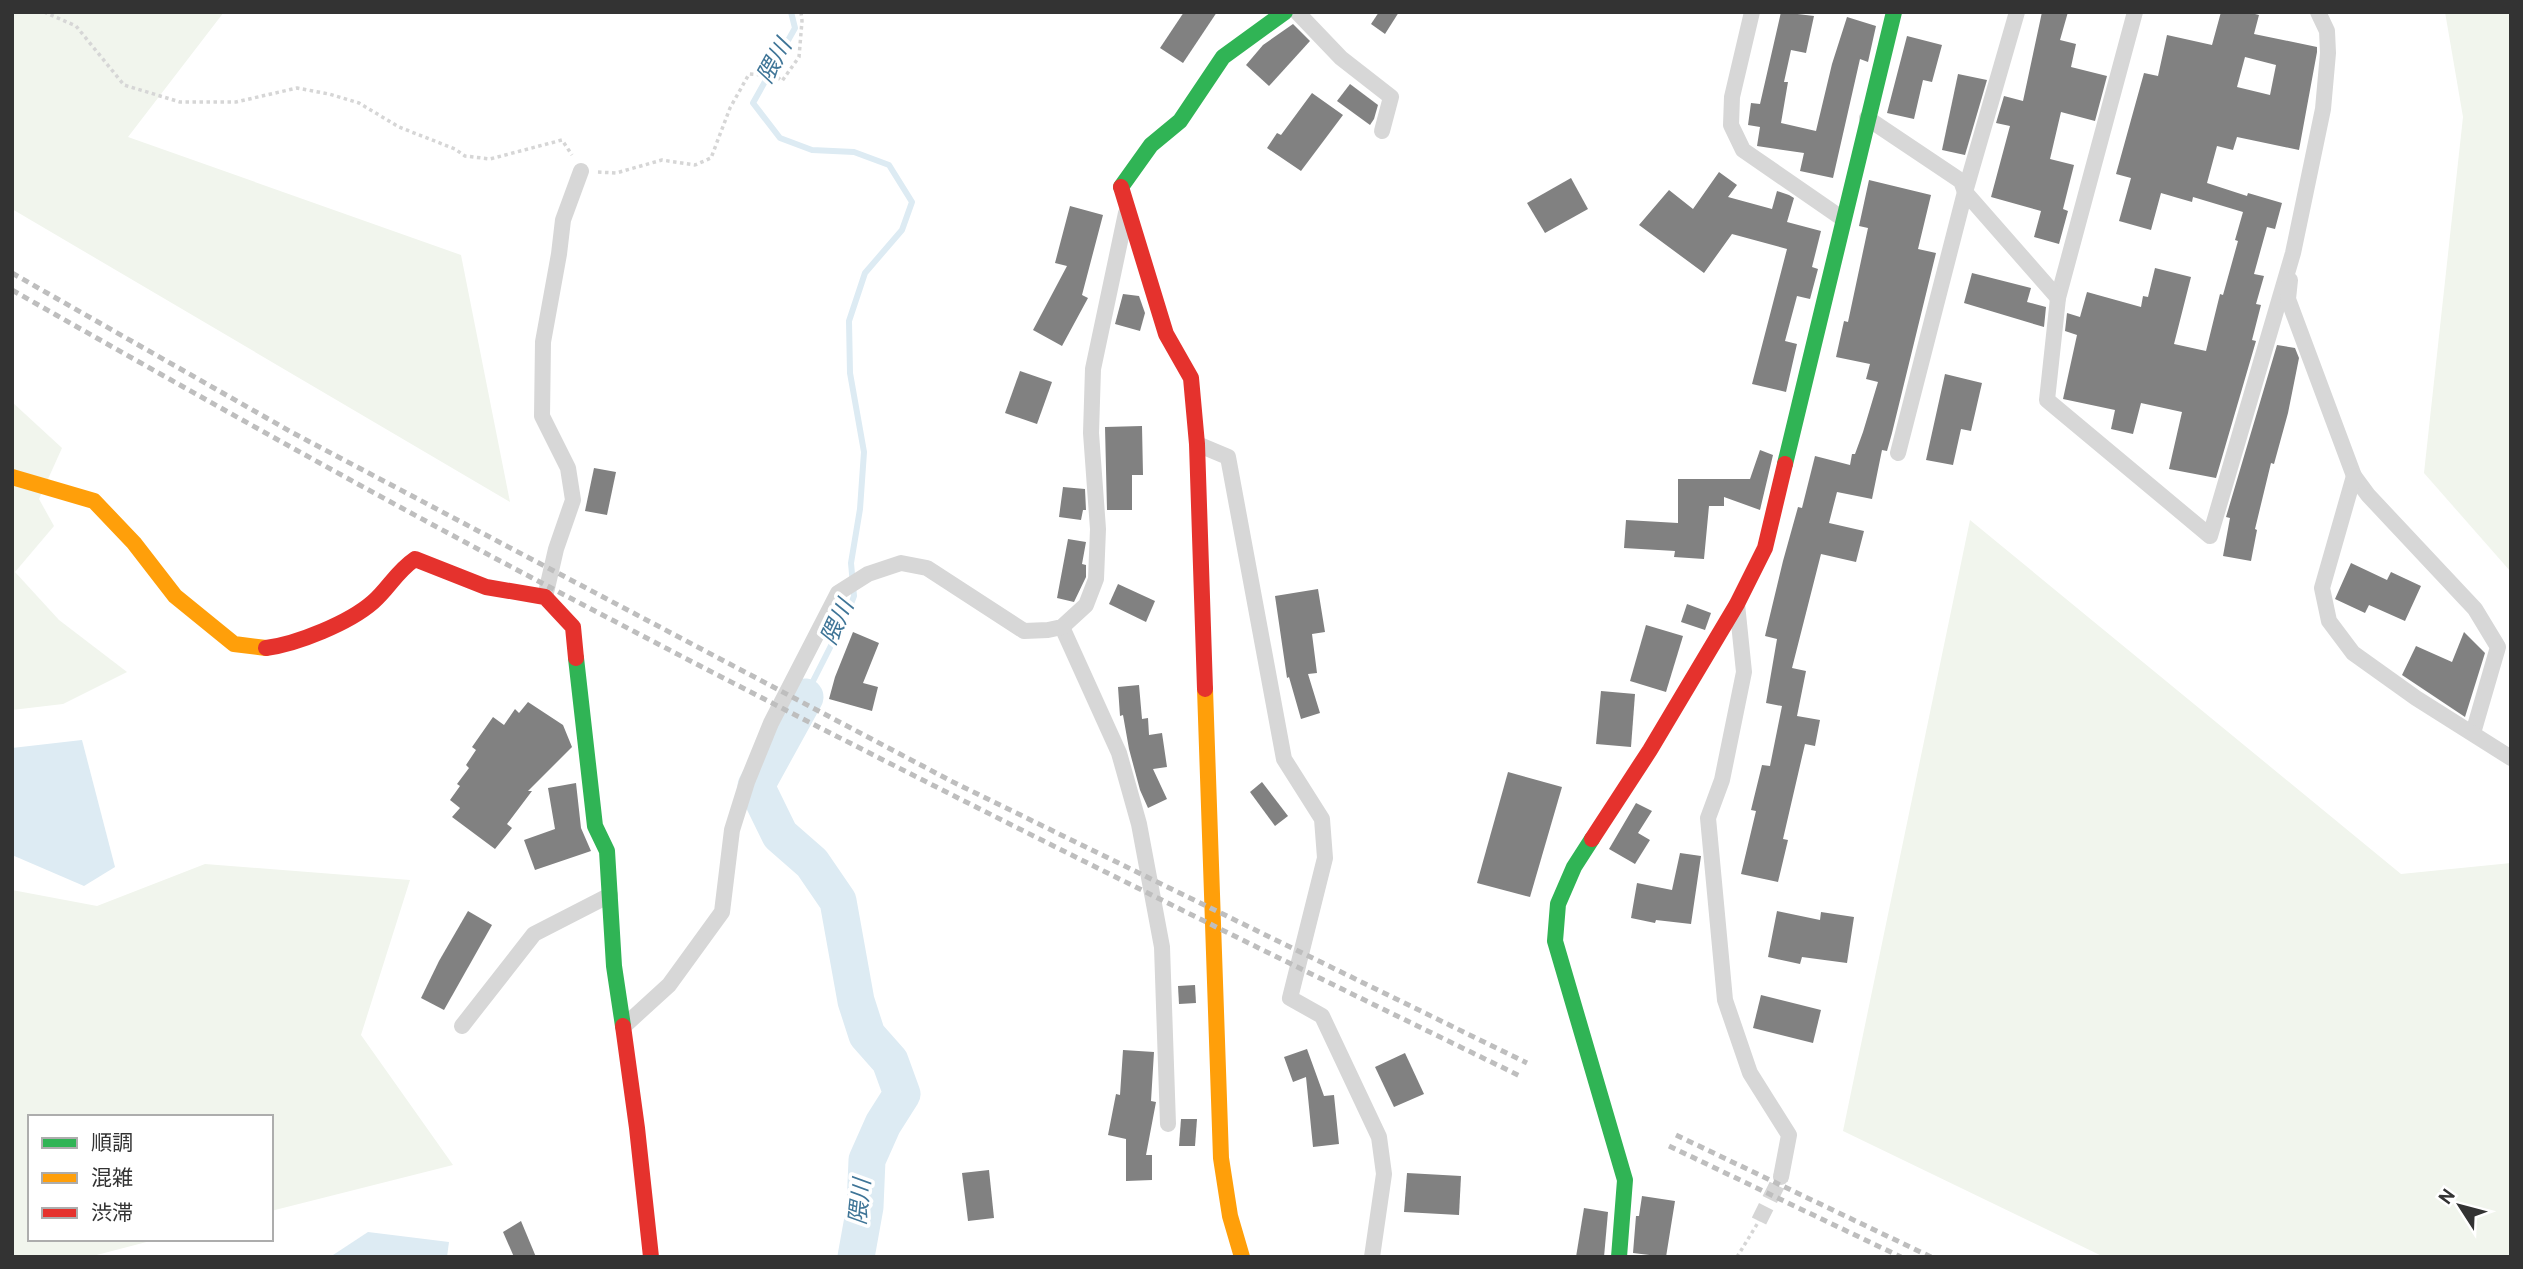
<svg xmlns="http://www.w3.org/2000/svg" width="2523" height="1269" font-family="Overpass,'Noto Sans JP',sans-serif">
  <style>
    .green { fill: #f1f5ed }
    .water { fill: #ddebf3 }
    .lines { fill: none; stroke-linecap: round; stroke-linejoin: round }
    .stream { stroke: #ddebf3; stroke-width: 6 }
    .river { stroke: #ddebf3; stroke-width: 37 }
    .building { fill: #818181; fill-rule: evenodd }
    .street-tunnel { stroke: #d6d6d6; stroke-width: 16; stroke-dasharray: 16 8; stroke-linecap: butt }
    .path { stroke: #d6d6d6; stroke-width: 3.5; stroke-dasharray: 3.5 3.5; stroke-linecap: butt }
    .street { stroke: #d7d7d7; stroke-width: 16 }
    .fast { stroke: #30b455; stroke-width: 16 }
    .slow { stroke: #ff9f0a; stroke-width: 16 }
    .jam { stroke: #e5322d; stroke-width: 16 }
    .rail { stroke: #bebebe; stroke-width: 5; stroke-dasharray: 7 5; stroke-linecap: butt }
    .labels { text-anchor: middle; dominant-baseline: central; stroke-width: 7; stroke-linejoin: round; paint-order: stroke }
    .water-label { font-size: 23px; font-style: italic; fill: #3f7597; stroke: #fff }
  </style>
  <rect width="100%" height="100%" fill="#fff"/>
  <g class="green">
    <path d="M 12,12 L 224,12 L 128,137 L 461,255 L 510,502 L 12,209 Z"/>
    <path d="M 2445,12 L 2511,12 L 2511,572 L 2424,473 L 2463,117 Z"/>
    <path d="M 12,402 L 62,448 L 39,499 L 54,526 L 15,572 L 59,620 L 127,672 L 63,704 L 12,710 Z"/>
    <path d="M 1970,520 L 2401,874 L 2511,863 L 2511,1257 L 2104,1257 L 1843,1131 Z"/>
    <path d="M 205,864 L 410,880 L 361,1035 L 453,1165 L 271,1211 L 271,1117 L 30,1117 L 30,1239 L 158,1239 L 89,1257 L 12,1257 L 12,890 L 97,906 Z"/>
  </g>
  <g class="water">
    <path d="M 82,740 L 115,867 L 84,886 L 12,855 L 12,748 Z"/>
    <path d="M 368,1232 L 449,1242 L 447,1257 L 330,1257 Z"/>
  </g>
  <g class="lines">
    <path class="stream" d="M 791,12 L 795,28 L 753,103 L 780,138 L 812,150 L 854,152 L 889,165 L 912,202 L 902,230 L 865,273 L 849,321 L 850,373 L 864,452 L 860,509 L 851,563 L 854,596 L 848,612 L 805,697"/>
    <path class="river" d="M 805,697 L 756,786 L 780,835 L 812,863 L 838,901 L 856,1001 L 867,1035 L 890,1061 L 902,1094 L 883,1124 L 867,1160 L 865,1207 L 856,1257"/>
  </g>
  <g class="building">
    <path d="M 1184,12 L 1217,12 L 1183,63 L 1160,48 Z"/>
    <path d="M 1379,12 L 1399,12 L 1385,34 L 1371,24 Z"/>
    <path d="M 1781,12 L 1814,16 L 1806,53 L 1791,50 L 1784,82 L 1788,82 L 1781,123 L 1816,131 L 1832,64 L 1847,17 L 1876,26 L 1868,62 L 1860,59 L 1833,178 L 1800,171 L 1804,153 L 1757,146 L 1760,127 L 1748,125 L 1751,103 L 1760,104 Z"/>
    <path d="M 2042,12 L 2068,12 L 2060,40 L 2076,44 L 2071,67 L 2107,76 L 2095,121 L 2061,112 L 2050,159 L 2074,165 L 2063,209 L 2068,211 L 2059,244 L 2034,237 L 2041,211 L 1991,197 L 2010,126 L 1996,123 L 2004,96 L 2023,101 Z"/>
    <path d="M 2221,12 L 2247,12 L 2259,15 L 2254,34 L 2317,47 L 2317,52 L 2299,150 L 2237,137 L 2233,150 L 2217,146 L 2207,183 L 2247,196 L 2248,193 L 2282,203 L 2275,229 L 2267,227 L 2254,274 L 2264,276 L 2256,304 L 2261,305 L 2252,340 L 2256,341 L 2216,478 L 2169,469 L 2182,412 L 2141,403 L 2133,434 L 2111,429 L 2115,410 L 2063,399 L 2077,335 L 2065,331 L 2067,313 L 2080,317 L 2087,292 L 2141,307 L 2143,296 L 2148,297 L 2155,268 L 2191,277 L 2174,344 L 2206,351 L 2220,294 L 2223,295 L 2238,241 L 2235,240 L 2243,212 L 2193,197 L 2192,202 L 2161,193 L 2151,230 L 2119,221 L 2131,178 L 2116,174 L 2144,73 L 2158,76 L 2167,35 L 2212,45 ZM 2245,57 L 2276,65 L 2270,95 L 2237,87 Z"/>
    <path d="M 1293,24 L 1310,41 L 1269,86 L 1246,65 L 1263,45 Z"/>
    <path d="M 1907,36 L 1942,45 L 1932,82 L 1923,80 L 1914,119 L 1887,113 Z"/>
    <path d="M 1958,74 L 1987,80 L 1965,155 L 1942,150 Z"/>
    <path d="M 1350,84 L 1378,105 L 1374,119 L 1370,125 L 1337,101 Z"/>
    <path d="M 1312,93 L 1343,115 L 1301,171 L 1267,148 L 1277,133 L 1281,135 Z"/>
    <path d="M 1719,172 L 1737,185 L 1728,197 L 1772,209 L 1777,191 L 1789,195 L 1794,198 L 1787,222 L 1821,231 L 1812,267 L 1818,269 L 1810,299 L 1797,296 L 1785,341 L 1797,344 L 1786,392 L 1752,384 L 1787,249 L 1732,234 L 1704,273 L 1639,225 L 1669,190 L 1693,209 Z"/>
    <path d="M 1571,178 L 1588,209 L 1545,233 L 1527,203 Z"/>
    <path d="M 1869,180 L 1931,195 L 1918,249 L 1936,253 L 1892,433 L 1887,451 L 1882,450 L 1872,499 L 1837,492 L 1829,523 L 1864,531 L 1856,562 L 1821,554 L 1792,668 L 1806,671 L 1797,716 L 1820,720 L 1815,746 L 1805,744 L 1783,839 L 1788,840 L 1778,882 L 1741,874 L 1756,811 L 1751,810 L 1762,765 L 1770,766 L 1782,706 L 1766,703 L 1777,639 L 1765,636 L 1783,561 L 1798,507 L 1802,508 L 1815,456 L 1850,465 L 1852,454 L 1855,454 L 1863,432 L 1878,382 L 1866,379 L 1870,364 L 1836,357 L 1844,321 L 1848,322 L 1868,228 L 1859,226 Z"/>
    <path d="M 1070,206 L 1103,215 L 1082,295 L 1088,298 L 1062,346 L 1033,330 L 1067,266 L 1055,263 Z"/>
    <path d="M 1972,273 L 2031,288 L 2027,302 L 2046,307 L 2044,327 L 1964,303 Z"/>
    <path d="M 1123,294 L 1139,296 L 1145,313 L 1140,331 L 1115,324 Z"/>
    <path d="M 2277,345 L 2295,348 L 2299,358 L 2288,413 L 2274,464 L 2271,463 L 2255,529 L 2257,530 L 2251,561 L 2223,556 L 2230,518 L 2226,517 Z"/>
    <path d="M 1020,371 L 1052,382 L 1037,424 L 1005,413 Z"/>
    <path d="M 1945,374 L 1982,383 L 1971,431 L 1961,429 L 1953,465 L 1926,460 Z"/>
    <path d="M 1142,426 L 1143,475 L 1132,475 L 1132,510 L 1107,510 L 1105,427 Z"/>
    <path d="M 1760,450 L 1773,455 L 1760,510 L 1724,497 L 1724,506 L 1709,506 L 1704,559 L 1674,557 L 1675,551 L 1624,548 L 1626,520 L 1678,523 L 1678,479 L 1750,479 Z"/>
    <path d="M 594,468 L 616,472 L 607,515 L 585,511 Z"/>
    <path d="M 1063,487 L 1085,489 L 1086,510 L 1083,510 L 1081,520 L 1059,517 Z"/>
    <path d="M 1068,539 L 1086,542 L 1082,564 L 1086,565 L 1086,577 L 1074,602 L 1057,598 Z"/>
    <path d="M 2351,563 L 2387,580 L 2391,572 L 2421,586 L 2405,621 L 2369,605 L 2365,613 L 2335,599 Z"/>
    <path d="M 1118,584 L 1155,601 L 1146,622 L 1109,604 Z"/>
    <path d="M 1318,589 L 1325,632 L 1312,634 L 1317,673 L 1308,674 L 1320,713 L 1301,719 L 1289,677 L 1287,678 L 1275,596 Z"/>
    <path d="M 1687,604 L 1711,613 L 1705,630 L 1681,622 Z"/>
    <path d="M 1646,625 L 1683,636 L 1666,692 L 1630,681 Z"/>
    <path d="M 853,632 L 879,643 L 863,683 L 878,687 L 872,711 L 829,699 L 835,677 Z"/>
    <path d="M 2464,632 L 2485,653 L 2465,717 L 2402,675 L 2416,646 L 2452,662 Z"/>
    <path d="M 1139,685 L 1142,719 L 1148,718 L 1149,735 L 1162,733 L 1167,767 L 1153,769 L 1167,799 L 1148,808 L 1140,790 L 1129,749 L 1123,715 L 1120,716 L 1118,687 Z"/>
    <path d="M 1601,691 L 1635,694 L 1631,747 L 1596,744 Z"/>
    <path d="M 528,702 L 563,725 L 572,747 L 528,791 L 532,791 L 507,824 L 512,828 L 495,849 L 452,817 L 460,808 L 450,800 L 460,786 L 457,784 L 469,768 L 466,765 L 476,750 L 472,747 L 493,717 L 504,725 L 515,709 L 519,713 Z"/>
    <path d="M 1508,772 L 1562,787 L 1530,897 L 1477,883 Z"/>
    <path d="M 1262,782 L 1288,816 L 1275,826 L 1250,792 Z"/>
    <path d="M 576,783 L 581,828 L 591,851 L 535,870 L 524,840 L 555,829 L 548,788 Z"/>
    <path d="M 1636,803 L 1652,811 L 1638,833 L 1650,840 L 1635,864 L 1609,849 Z"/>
    <path d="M 1680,853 L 1701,856 L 1691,924 L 1656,920 L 1655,923 L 1631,918 L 1637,883 L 1672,890 Z"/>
    <path d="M 468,911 L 492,925 L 444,1010 L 421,998 L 439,961 Z"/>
    <path d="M 1777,911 L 1820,920 L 1821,912 L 1854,917 L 1847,963 L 1802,957 L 1800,964 L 1768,957 Z"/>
    <path d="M 1195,985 L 1196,1003 L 1179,1004 L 1178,986 Z"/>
    <path d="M 1761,995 L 1821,1010 L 1813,1043 L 1753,1028 Z"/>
    <path d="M 1307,1049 L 1324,1096 L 1334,1095 L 1339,1144 L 1313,1147 L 1306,1077 L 1293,1082 L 1284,1057 Z"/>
    <path d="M 1123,1050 L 1154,1052 L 1151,1101 L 1156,1102 L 1146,1155 L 1152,1155 L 1152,1180 L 1126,1181 L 1126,1139 L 1108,1135 L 1116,1094 L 1120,1095 Z"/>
    <path d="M 1405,1053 L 1424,1094 L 1394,1107 L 1375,1067 Z"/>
    <path d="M 1181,1119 L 1197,1119 L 1195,1146 L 1179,1146 Z"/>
    <path d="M 989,1170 L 994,1218 L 968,1221 L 962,1173 Z"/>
    <path d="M 1407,1173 L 1461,1176 L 1459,1215 L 1404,1212 Z"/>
    <path d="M 1642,1196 L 1675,1201 L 1666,1257 L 1633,1253 L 1636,1216 L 1639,1216 Z"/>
    <path d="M 1584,1208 L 1608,1212 L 1604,1257 L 1576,1257 Z"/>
    <path d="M 521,1221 L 536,1257 L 514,1257 L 503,1232 Z"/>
  </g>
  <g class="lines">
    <path class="street-tunnel" d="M 1759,1221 L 1781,1177"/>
    <g class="path">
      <path d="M 44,12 L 76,26 L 124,85 L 180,102 L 236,102 L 297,88 L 329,94 L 359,103 L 399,127 L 455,149 L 465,156 L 490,159 L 562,140 L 572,155"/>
      <path d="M 598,172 L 616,173 L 662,160 L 695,165 L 711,158 L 730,108 L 749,74 L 776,76 L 782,81 L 799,57 L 802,21 L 801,12"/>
      <path d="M 1737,1257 L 1759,1221"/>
    </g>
    <g class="street">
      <path d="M 1297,12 L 1341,58 L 1391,97 L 1382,131"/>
      <path d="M 1752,12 L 1732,97 L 1731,125 L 1743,150 L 1843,219"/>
      <path d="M 2135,12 L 2058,298 L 2047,400 L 2210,536 L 2293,253 L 2323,109 L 2328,53 L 2327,31 L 2318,12"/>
      <path d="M 1867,118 L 1961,181 L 1965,192 L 2058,298"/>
      <path d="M 2290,280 L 2288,299 L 2354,476 L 2368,495 L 2475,609 L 2498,647 L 2473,733"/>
      <path d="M 1197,444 L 1228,457 L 1284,759 L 1322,819 L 1325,858 L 1290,998 L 1322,1016 L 1379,1137 L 1384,1174 L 1372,1257"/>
      <path d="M 1898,453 L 1965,192 L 2017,12"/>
      <path d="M 2354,476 L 2322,588 L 2329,621 L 2353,653 L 2416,698 L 2511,758"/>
      <path d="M 545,597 L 556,549 L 573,500 L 568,468 L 542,416 L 543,342 L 559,254 L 563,220 L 581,171"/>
      <path d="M 1737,604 L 1744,672 L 1722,780 L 1708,818 L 1725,1000 L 1750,1073 L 1789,1135 L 1781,1177"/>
      <path d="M 1062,627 L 1119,753 L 1139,824 L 1162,947 L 1168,1124"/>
      <path d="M 462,1026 L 534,934 L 610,895"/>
      <path d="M 623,1027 L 669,985 L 722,912 L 732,830 L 747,782 L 771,723 L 838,593 L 868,574 L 901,563 L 927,568 L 1024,631 L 1048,630 L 1062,627 L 1086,605 L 1096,579 L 1098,529 L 1091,433 L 1093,369 L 1126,213"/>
    </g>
    <g class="fast">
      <path d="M 1121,187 L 1151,145 L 1180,121 L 1223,57 L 1285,12"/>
      <path d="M 1785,464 L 1894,12"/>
      <path d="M 576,658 L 595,826 L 607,851 L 614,966 L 623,1026"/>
      <path d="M 1592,839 L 1574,867 L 1558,904 L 1555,941 L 1625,1180 L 1619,1257"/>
    </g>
    <g class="slow">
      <path d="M 12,477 L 94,501 L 134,543 L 175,596 L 234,644 L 266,648"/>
      <path d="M 1205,689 L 1221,1158 L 1230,1216 L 1242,1257"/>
    </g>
    <g class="jam">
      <path d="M 1121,187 L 1166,334 L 1191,378 L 1197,444 L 1205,689"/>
      <path d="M 266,648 C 297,644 349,623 373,602 C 389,588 396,572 415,559 L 486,587 L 545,597 L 573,627 L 576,658"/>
      <path d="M 1592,839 L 1650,750 L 1737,604 L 1765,548 L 1785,464"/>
      <path d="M 623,1026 L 637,1128 L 651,1257"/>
    </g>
    <g class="rail">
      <path d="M 12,273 L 293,433 L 951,781 L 1527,1063"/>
      <path d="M 12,290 C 176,383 340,476 506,564 C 841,742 1181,911 1522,1077"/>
      <path d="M 1676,1135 L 1931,1257"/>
      <path d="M 1669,1146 L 1901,1257"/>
    </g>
  </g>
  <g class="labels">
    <g class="water-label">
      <text transform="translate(776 62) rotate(-61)">隈川</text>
      <text transform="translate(839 623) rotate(-65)">隈川</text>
      <text transform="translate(862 1202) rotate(-84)">隈川</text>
    </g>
  </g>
  <rect width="2523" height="1269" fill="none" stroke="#333333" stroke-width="28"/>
  <rect x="28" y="1115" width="245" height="126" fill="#ffffff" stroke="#adadad" stroke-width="2"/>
  <rect x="42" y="1138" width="35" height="10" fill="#30b455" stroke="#adadad" stroke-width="2"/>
  <text x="91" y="1150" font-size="21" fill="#333333">順調</text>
  <rect x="42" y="1173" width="35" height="10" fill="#ff9f0a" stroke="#adadad" stroke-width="2"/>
  <text x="91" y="1185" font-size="21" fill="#333333">混雑</text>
  <rect x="42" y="1208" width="35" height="10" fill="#e5322d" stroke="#adadad" stroke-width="2"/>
  <text x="91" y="1220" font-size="21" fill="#333333">渋滞</text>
  <g transform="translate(2460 1206) rotate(306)" stroke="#ffffff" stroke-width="5" paint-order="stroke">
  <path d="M0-5L12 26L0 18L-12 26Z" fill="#333333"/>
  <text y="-10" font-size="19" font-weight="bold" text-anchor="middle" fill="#333333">N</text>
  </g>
</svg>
